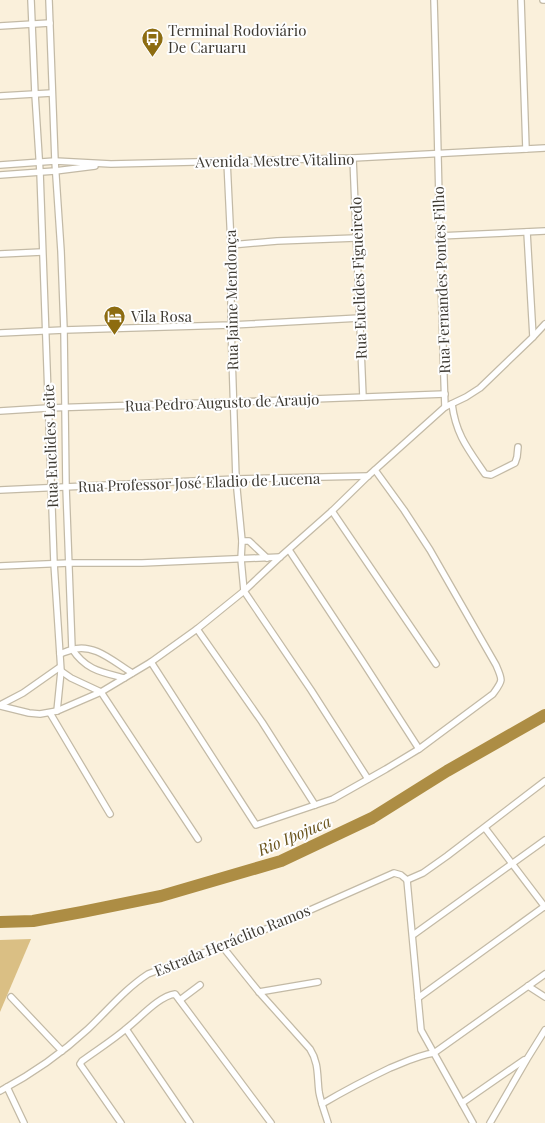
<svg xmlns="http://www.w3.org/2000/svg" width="545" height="1123" font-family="'Playfair Display',serif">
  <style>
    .grass { fill: #dabf84 }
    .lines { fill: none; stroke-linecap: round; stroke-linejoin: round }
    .river { stroke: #ad8d44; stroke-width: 12 }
    .minor-casing { stroke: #c3baa6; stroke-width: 8 }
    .minor { stroke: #fff; stroke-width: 5.5 }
    .labels { text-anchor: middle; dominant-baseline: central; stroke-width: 4; stroke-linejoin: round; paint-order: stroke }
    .poi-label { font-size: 15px; fill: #3e3a32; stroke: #fefefe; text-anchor: start }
    .street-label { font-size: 15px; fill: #3e3a32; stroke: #fefefe }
    .water-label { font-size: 16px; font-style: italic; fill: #68521a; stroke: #fefefe }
  </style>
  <rect width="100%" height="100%" fill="#faf0db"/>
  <path class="grass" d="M 31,939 L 0,1012 L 0,940 Z"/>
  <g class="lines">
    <path class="river" d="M 0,922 L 33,921 L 82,912 L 161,896 L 281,861 L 372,818 L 447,771 L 545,715"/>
    <defs>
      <g id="minor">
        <path d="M 31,0 L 35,94 L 40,172 L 54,563 L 61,671 L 71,678 L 101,692 L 198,839"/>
        <path d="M 49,0 L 55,161 L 61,251 L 64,330 L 65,407 L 66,487 L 72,649 C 86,670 101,672 124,678"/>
        <path d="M 434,0 C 438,136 440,272 445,407"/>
        <path d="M 521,0 L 526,149"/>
        <path d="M 543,0 L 545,0"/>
        <path d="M 0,26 L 50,23"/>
        <path d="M 0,96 L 52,93"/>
        <path d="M 353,158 L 363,397"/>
        <path d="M 227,161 L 231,245 L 231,325 L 236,479 L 242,541 L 241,559 L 244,591 L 311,690 L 368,779"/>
        <path d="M 0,165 L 55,161 L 111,164 L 353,158 L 545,148"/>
        <path d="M 0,175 L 55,171 L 95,166"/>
        <path d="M 439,236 L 545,231"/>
        <path d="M 231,245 L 277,241 L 356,238"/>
        <path d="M 0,254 L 42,252"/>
        <path d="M 0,333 L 64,330 L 231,325 L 360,318"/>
        <path d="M 533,337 L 545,324"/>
        <path d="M 452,404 C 456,435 468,449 485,474 L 491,475 L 515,463 L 517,457 L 518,447"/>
        <path d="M 0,411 L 48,408 L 234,402 L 445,394"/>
        <path d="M 0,490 L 236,479 L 368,476"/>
        <path d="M 332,511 L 436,664"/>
        <path d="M 242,541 L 249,541 L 267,558"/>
        <path d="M 289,550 L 361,659 L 419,749"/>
        <path d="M 0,566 L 69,563 L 142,563 L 280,557"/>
        <path d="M 197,629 L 262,722 L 315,805"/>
        <path d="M 60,654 C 63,653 67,651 71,650 C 93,642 114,662 132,673"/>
        <path d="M 151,662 L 256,825 L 333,799 L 386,769 L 419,749 L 493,694 C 503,680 503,681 496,665 L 430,550 L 404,510 L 375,470"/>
        <path d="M 0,705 L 23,693 L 60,667"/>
        <path d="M 0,706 L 29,713 L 40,714 L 57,711 L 101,692 L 151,662 L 197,629 L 244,591 L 280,557 L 332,511 L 368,476 L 445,407 L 466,397 L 480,388 L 533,337 L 527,232"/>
        <path d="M 57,711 L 61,671"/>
        <path d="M 50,713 L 110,814"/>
        <path d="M 485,828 L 545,907"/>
        <path d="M 407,880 L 421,1030 L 473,1123"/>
        <path d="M 407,880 L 423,873 L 447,856 L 545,781"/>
        <path d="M 413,935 L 545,840"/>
        <path d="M 222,946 L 259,992 L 310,1049 C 319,1063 317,1076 319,1092 C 321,1103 325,1113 328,1123"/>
        <path d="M 528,986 L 545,997"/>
        <path d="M 259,992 L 318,982"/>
        <path d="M 11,997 L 62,1051"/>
        <path d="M 418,998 L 545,906"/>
        <path d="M 180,1000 L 200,985"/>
        <path d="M 126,1029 L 190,1123"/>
        <path d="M 7,1087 L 24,1123"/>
        <path d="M 0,1091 C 32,1074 62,1053 88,1029 C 108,1010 125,989 148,974 L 274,926 L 394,873 L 401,875 L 407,880"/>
        <path d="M 462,1103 L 524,1060"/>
        <path d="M 322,1104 C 344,1091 367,1079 390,1068 C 405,1062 419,1055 434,1053 L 545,974"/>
        <path d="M 121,1123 L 80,1064 L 82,1061 C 97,1050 113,1040 127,1028 C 140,1018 159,996 175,994 L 271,1123"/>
        <path d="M 490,1123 L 527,1059 L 545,1030"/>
      </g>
    </defs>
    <use href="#minor" class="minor-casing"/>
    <use href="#minor" class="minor"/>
  </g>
  <defs>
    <symbol id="bus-pin" viewBox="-11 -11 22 30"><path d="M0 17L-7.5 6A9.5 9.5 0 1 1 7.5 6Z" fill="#8d6c10" stroke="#fefefe"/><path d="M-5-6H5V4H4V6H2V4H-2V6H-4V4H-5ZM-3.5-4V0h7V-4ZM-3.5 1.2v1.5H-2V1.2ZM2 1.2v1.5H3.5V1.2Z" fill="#fff"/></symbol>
    <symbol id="hotel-pin" viewBox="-11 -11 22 30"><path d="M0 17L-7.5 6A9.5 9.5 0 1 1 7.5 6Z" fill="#8d6c10" stroke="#fefefe"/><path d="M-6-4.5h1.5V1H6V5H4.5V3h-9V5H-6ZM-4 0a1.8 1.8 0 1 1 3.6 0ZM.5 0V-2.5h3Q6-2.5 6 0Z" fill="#fff"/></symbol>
  </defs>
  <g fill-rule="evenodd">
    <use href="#bus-pin" x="140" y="26" width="25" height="34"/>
    <use href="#hotel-pin" x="102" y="304" width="25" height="34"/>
  </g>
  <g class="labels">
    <g class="poi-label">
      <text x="168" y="30">Terminal Rodoviário<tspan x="168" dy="17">De Caruaru</tspan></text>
      <text x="131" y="316">Vila Rosa</text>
    </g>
    <g class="street-label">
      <text transform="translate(275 160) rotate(-1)">Avenida Mestre Vitalino</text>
      <text transform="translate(358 278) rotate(-92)">Rua Euclides Figueiredo</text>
      <text transform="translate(441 280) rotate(-92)">Rua Fernandes Pontes Filho</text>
      <text transform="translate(231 300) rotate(-91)">Rua Jaime Mendonça</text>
      <text transform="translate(222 402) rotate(-2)">Rua Pedro Augusto de Araujo</text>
      <text transform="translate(50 446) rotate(-92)">Rua Euclides Leite</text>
      <text transform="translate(199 482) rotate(-2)">Rua Professor José Eladio de Lucena</text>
      <text transform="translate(232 940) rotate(-22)">Estrada Heráclito Ramos</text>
    </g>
    <g class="water-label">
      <text transform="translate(294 835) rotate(-23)">Rio Ipojuca</text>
    </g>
  </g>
</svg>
